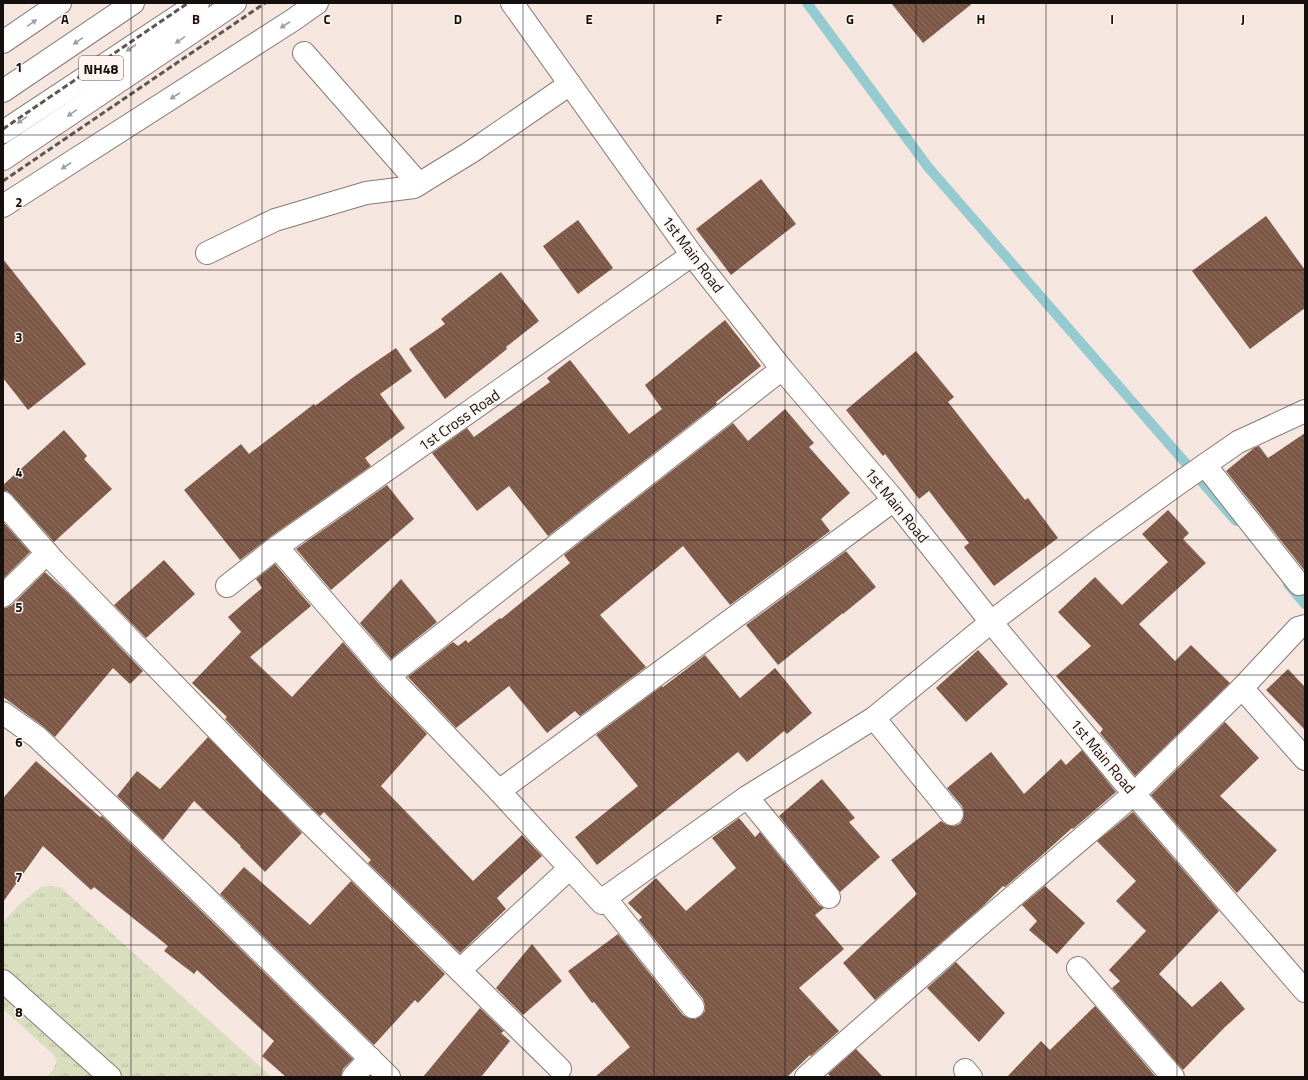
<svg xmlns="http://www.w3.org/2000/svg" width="1308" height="1080" font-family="'Titillium Web',sans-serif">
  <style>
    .grass { fill: url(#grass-tufts) }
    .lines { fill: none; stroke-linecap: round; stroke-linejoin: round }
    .stream { stroke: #95cbd0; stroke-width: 10 }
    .building { fill: url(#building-back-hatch) }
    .minor-casing { stroke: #877b75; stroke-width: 24 }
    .tertiary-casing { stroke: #877b75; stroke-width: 24 }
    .trunk-casing { stroke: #877b75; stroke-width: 24 }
    .motorway-casing { stroke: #877b75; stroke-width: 24 }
    .minor { stroke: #fff; stroke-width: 22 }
    .tertiary { stroke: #fff; stroke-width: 22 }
    .trunk { stroke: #fff; stroke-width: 22 }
    .motorway { stroke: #fff; stroke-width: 22 }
    .rail { stroke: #5e5653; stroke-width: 3; stroke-dasharray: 6 3; stroke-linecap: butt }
    .oneway { fill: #a19f9f }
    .grid { fill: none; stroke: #15100e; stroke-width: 1; stroke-opacity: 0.55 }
    .labels { text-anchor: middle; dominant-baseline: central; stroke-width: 3; stroke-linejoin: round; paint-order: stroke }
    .shield { fill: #fef5f1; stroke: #5b5552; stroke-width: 1 }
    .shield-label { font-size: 14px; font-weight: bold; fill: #15100e }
    .street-label { font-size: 15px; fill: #15100e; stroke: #fef5f1 }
    .grid-label { font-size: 13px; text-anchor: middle; font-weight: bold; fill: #15100e; stroke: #fef5f1; stroke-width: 3; stroke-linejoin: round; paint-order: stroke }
  </style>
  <defs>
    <pattern id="grass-tufts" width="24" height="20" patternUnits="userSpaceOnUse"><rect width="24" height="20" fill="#d9debe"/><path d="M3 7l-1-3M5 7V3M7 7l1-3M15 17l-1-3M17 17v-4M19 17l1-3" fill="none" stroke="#b9bda2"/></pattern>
    <pattern id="building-back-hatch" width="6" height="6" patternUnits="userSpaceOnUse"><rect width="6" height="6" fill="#7d5846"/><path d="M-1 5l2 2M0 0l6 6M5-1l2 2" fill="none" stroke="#8c7062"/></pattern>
  </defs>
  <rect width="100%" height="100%" fill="#f5e6df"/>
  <path class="grass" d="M 51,886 L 61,888 L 272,1077 L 47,1077 C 53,1070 58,1065 55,1056 L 3,1009 L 3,922 L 21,903 L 41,887 Z"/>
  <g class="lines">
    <g class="stream">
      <path d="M 807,3 L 928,167 L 1236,521"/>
      <path d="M 1288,584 L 1305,604"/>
    </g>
  </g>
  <g class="building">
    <path d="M 891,3 L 973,3 L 923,43 Z"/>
    <path d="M 761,179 L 796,224 L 731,275 L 696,229 Z"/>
    <path d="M 1266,216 L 1305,270 L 1305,308 L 1250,349 L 1192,271 Z"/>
    <path d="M 578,220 L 613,268 L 578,294 L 543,246 Z"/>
    <path d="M 3,259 L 86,364 L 28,410 L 3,378 Z"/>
    <path d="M 501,272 L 539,321 L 506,347 L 507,349 L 445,399 L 409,349 L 445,324 L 441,319 Z"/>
    <path d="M 725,320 L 761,366 L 716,402 L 717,404 L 548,536 L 509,486 L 477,511 L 432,453 L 467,428 L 474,437 L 550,382 L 547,378 L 570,360 L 629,434 L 662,409 L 645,385 Z"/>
    <path d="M 396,348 L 412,371 L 380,394 L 405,428 L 365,458 L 371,466 L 270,537 L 240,560 L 184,490 L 241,444 L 249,454 L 314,404 L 315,406 L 355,376 Z"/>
    <path d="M 916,351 L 954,397 L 948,402 L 1025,500 L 1028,498 L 1058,538 L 994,586 L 964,547 L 969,543 L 929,491 L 919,499 L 885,454 L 883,456 L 846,410 Z"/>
    <path d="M 785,409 L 814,443 L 809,447 L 850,493 L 821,519 L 830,531 L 730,605 L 683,546 L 600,615 L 646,667 L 580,716 L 575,711 L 547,733 L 509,686 L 456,728 L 408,677 L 453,642 L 458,646 L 466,640 L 468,643 L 500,618 L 501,619 L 570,563 L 564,555 L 733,423 L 748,441 Z"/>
    <path d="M 64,430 L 87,456 L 84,459 L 112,489 L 54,542 L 12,495 L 7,491 L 3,491 L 3,485 Z"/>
    <path d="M 1305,433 L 1305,571 L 1226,471 L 1254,448 L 1259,446 L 1268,458 Z"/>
    <path d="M 387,485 L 414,519 L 331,590 L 296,549 Z"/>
    <path d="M 1168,510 L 1189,533 L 1183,539 L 1206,563 L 1139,624 L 1175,661 L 1191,645 L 1230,683 L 1135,776 L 1100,733 L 1103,729 L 1056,676 L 1091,646 L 1058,612 L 1095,577 L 1122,605 L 1168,562 L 1142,534 Z"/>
    <path d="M 3,522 L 30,552 L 3,579 Z"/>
    <path d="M 846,551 L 876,587 L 843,614 L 843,613 L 778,665 L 746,625 Z"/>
    <path d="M 164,560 L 195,594 L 146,638 L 114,605 Z"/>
    <path d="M 275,564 L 311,606 L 250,657 L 292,697 L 343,642 L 380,685 L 427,734 L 381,786 L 473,881 L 522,835 L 542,856 L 497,898 L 506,909 L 460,953 L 368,863 L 371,860 L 324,812 L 320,816 L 282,778 L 225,719 L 227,717 L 192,683 L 241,632 L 228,617 L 262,588 L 256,579 Z"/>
    <path d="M 45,572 L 69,594 L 143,671 L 130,684 L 113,668 L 55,737 L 44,727 L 3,697 L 3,608 L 6,608 L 12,605 Z"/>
    <path d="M 401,579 L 437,622 L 391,659 L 360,623 Z"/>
    <path d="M 978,650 L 1008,684 L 966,722 L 936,688 Z"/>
    <path d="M 705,655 L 740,698 L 775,668 L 812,713 L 787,734 L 784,731 L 747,762 L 738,752 L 597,865 L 575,837 L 638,786 L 596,735 L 662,686 L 663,687 Z"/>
    <path d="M 1288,669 L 1305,687 L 1305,730 L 1266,690 Z"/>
    <path d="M 1225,722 L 1259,758 L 1220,796 L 1277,850 L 1237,893 L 1151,795 Z"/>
    <path d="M 208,737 L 302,833 L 265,872 L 240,847 L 241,846 L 194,801 L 163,840 L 117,796 L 137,771 L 160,789 Z"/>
    <path d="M 1082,750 L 1116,792 L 1073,829 L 1072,828 L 1041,856 L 1005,887 L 1003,886 L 982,907 L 875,1000 L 843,963 L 917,894 L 891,860 L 941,821 L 947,825 L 954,826 L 960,824 L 963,819 L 964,812 L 962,806 L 947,788 L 991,752 L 1024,794 L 1061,759 L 1066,765 Z"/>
    <path d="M 36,761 L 100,817 L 102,816 L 193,903 L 353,1059 L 343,1069 L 341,1077 L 286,1077 L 262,1056 L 274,1041 L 197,970 L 194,974 L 164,951 L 168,946 L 94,887 L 91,890 L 43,846 L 3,902 L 3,798 Z"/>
    <path d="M 822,779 L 855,818 L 849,822 L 880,857 L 840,892 L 779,816 Z"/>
    <path d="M 1133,812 L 1219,911 L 1159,974 L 1192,1007 L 1221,981 L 1245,1009 L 1225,1027 L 1183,1070 L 1112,988 L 1120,981 L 1109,970 L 1146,931 L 1116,901 L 1136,881 L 1097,841 Z"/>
    <path d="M 739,818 L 755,837 L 760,832 L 819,905 L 824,908 L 815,915 L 844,949 L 799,988 L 839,1031 L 811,1056 L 810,1055 L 787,1077 L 595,1077 L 630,1047 L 594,1002 L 592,1003 L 568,971 L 618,934 L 683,1015 L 688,1018 L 695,1019 L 701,1016 L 705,1011 L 705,1005 L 703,999 L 639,920 L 642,917 L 628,903 L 656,878 L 686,911 L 736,868 L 712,838 Z"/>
    <path d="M 244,867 L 310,925 L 351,881 L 445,974 L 418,1003 L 415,1000 L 374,1045 L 220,894 Z"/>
    <path d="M 1045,886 L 1085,923 L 1057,954 L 1029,930 L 1037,921 L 1022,905 Z"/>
    <path d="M 532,944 L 562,981 L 523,1015 L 496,988 Z"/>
    <path d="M 956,962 L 1005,1013 L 979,1042 L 927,988 Z"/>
    <path d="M 1095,1006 L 1156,1077 L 1007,1077 L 1041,1041 L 1050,1050 Z"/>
    <path d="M 480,1008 L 504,1031 L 501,1033 L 510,1041 L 481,1077 L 423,1077 Z"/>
    <path d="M 856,1049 L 883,1077 L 831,1077 L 828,1074 Z"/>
  </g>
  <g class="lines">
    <defs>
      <g id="minor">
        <path d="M 512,3 L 692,255 L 782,369 L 894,500 L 991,622 L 1134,794 L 1305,991"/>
        <path d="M 304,53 L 419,184"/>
        <path d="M 207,253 L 275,220 L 366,193 L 414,187 L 471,152 L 570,84"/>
        <path d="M 1205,465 L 1299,584"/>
        <path d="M 3,503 L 54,561 L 273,787 L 560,1069"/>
        <path d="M 277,547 L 389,676 L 499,791 L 602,903 L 605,898 L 747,797 L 874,718 L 991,622 L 1101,539 L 1179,483 L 1238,442 L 1305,411"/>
        <path d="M 227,586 L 277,547 L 692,255"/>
        <path d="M 3,596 L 47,553"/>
        <path d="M 389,676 L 782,369"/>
        <path d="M 1242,688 L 1305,759"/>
        <path d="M 3,713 L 37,737 L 202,894 L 389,1077"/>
        <path d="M 874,718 L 952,814"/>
        <path d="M 499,791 L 894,500"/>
        <path d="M 747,797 L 829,897"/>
        <path d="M 605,898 L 693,1007"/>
        <path d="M 1078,968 L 1173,1077"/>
        <path d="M 460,970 L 570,868"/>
        <path d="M 3,981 L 110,1077"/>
        <path d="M 965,1070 L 971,1077"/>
        <path d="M 353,1077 L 370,1058"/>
        <path d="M 806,1077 L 975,929 L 1134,794 L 1242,688 L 1298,628 L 1305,626"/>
      </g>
      <g id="tertiary">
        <path d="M 3,159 L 235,3"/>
        <path d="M 3,206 L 293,20 L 317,3"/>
      </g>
      <path id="trunk" d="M 3,132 L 198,3"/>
      <g id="motorway">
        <path d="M 3,42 L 60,3"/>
        <path d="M 3,91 L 133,3"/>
      </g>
    </defs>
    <use href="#minor" class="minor-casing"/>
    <use href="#tertiary" class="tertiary-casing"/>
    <use href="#trunk" class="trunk-casing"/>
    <use href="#motorway" class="motorway-casing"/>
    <use href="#minor" class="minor"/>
    <use href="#tertiary" class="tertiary"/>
    <use href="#trunk" class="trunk"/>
    <use href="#motorway" class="motorway"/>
    <g class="rail">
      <path d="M 3,129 L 188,3"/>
      <path d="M 3,181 L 265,3"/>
    </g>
  </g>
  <defs><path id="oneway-solid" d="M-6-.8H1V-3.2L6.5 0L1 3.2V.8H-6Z"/></defs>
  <g class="oneway">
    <use href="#oneway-solid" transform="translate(32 23) rotate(-34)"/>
    <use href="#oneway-solid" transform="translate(285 25) rotate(147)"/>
    <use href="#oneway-solid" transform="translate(180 40) rotate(146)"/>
    <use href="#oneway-solid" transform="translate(78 41) rotate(146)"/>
    <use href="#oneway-solid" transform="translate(131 48) rotate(146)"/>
    <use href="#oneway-solid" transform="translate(175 96) rotate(147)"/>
    <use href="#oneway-solid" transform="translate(72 113) rotate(146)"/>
    <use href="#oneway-solid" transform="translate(22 120) rotate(146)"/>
    <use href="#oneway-solid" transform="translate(66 166) rotate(147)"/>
  </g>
  <path class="grid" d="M 131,3 L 131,1077M 262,3 L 262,1077M 392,3 L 392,1077M 523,3 L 523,1077M 654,3 L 654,1077M 785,3 L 785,1077M 916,3 L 916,1077M 1046,3 L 1046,1077M 1177,3 L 1177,1077M 3,135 L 1305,135M 3,270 L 1305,270M 3,405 L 1305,405M 3,540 L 1305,540M 3,675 L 1305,675M 3,810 L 1305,810M 3,945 L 1305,945"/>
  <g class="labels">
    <rect class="shield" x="79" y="56" width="44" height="24" rx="3"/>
    <g class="shield-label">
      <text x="101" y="68">NH48</text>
    </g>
    <g class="street-label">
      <text transform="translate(693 254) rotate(53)">1st Main Road</text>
      <text transform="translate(459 420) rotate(-35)">1st Cross Road</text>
      <text transform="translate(897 505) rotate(51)">1st Main Road</text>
      <text transform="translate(1103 756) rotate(50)">1st Main Road</text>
    </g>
  </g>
  <g class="grid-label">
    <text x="65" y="24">A</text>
    <text x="196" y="24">B</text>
    <text x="327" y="24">C</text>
    <text x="458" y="24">D</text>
    <text x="589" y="24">E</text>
    <text x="719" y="24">F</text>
    <text x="850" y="24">G</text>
    <text x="981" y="24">H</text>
    <text x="1112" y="24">I</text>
    <text x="1243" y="24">J</text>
    <text x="19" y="72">1</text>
    <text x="19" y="207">2</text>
    <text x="19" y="342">3</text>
    <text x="19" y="477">4</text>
    <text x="19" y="612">5</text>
    <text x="19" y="747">6</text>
    <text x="19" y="882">7</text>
    <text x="19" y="1017">8</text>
  </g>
  <rect width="1308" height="1080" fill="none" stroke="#15100e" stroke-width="8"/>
</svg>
